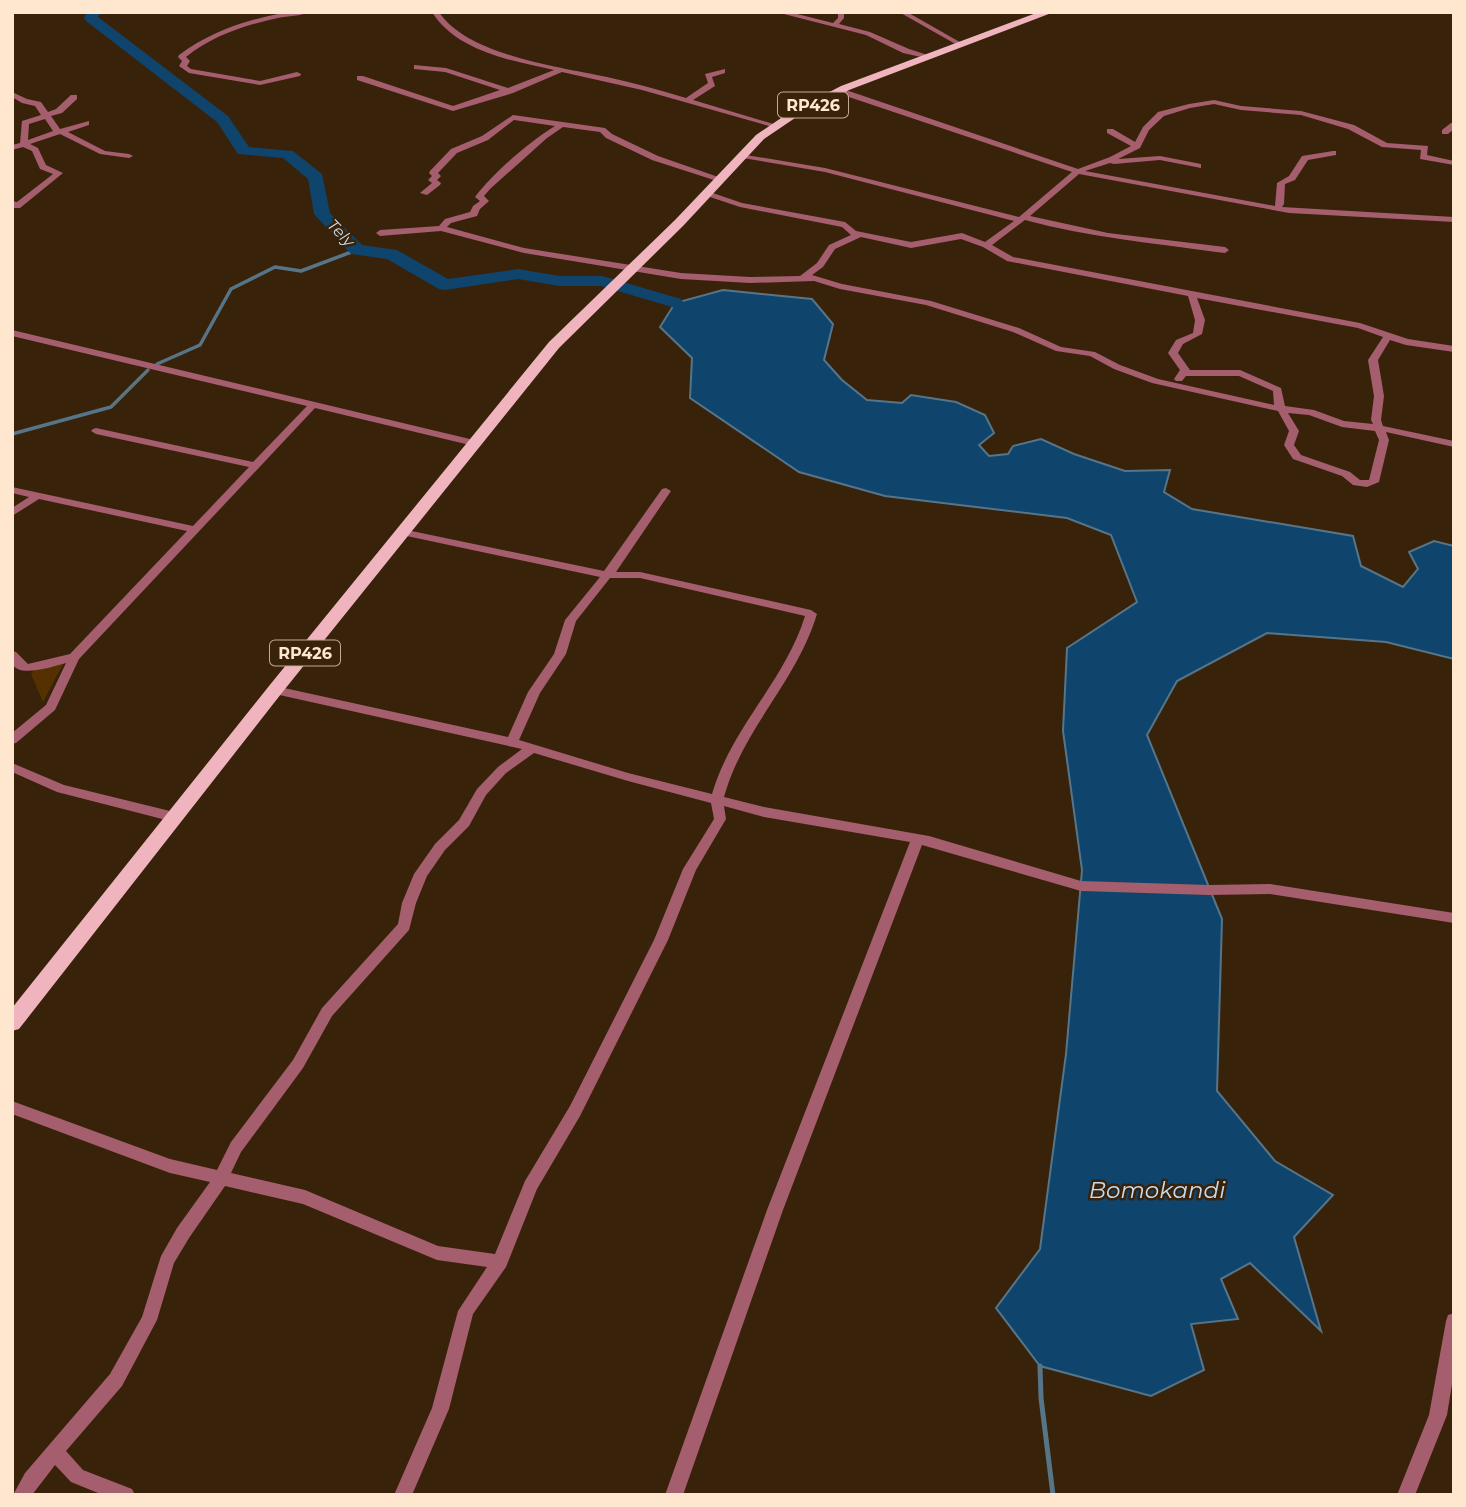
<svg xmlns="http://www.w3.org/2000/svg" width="1466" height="1507" font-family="Montserrat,sans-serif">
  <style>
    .green { fill: #553101 }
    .water { fill: #0f446c; stroke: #577589; stroke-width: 2 }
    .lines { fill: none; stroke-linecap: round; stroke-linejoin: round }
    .stream-far2 { stroke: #577589; stroke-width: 2.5 }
    .stream-far1 { stroke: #577589; stroke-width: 3.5 }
    .stream { stroke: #577589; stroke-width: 5 }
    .river { fill: #0f446c; fill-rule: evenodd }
    .minor { fill: #a55e6d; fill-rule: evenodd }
    .primary { fill: #efb4be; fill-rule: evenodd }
    .labels { text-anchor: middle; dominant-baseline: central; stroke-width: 5; stroke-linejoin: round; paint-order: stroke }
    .shield { fill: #382209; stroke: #c3ab93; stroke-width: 2 }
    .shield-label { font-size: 16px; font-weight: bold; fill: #ffe6ce }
    .far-water-label { font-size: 16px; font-style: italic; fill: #c7dbef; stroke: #382209 }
    .near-water-label { font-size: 23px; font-style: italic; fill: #c7dbef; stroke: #382209 }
  </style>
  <rect width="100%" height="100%" fill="#382209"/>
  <path class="green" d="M 63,664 L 43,702 L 31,674 L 34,670 Z"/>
  <path class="water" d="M 723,290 L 812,299 L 833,324 L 824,360 L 842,380 L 867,400 L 902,403 L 911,395 L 956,402 L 985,415 L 994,433 L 979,445 L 989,456 L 1008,454 L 1013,446 L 1041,439 L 1074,454 L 1125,471 L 1170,470 L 1164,492 L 1192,509 L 1353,536 L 1361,566 L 1403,587 L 1418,569 L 1409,552 L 1434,541 L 1454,546 L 1454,659 L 1386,642 L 1267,633 L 1177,681 L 1147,735 L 1222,919 L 1217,1091 L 1275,1161 L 1333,1195 L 1294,1237 L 1321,1331 L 1250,1263 L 1221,1279 L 1238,1319 L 1191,1324 L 1204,1370 L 1151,1396 L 1040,1366 L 996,1308 L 1040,1249 L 1066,1054 L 1082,870 L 1063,731 L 1067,648 L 1137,602 L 1111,535 L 1067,518 L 885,496 L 799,472 L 690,398 L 692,358 L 660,327 L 675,303 Z"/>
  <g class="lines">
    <path class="stream-far2" d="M 350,253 L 357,250"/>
    <g class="stream-far1">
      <path d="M 157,364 L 200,345 L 231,289 L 275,267 L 301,271 L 354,251"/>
      <path d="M 12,434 L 111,407 L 148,370"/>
    </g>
    <path class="stream" d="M 1040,1366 L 1041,1398 L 1053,1495"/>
    <path class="river" d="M 87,12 L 101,12 L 98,17 L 228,116 L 249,147 L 293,151 L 322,174 L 330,213 L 362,245 L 397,250 L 448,279 L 518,269 L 559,276 L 602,276 L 681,299 L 684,303 L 675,308 L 601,286 L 559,286 L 518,279 L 445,290 L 439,289 L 387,259 L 351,254 L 314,214 L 308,179 L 283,158 L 238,154 L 217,122 L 86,21 L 84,18 Z"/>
    <g class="minor">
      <path d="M 288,12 L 310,12 C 301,16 288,16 278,18 C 245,25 212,36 186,57 L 190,61 L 187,66 L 191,69 L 260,81 L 297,72 L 301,74 L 300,76 L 260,85 L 189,73 L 179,66 L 182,61 L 178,57 L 179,55 C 211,31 249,19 288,12 Z"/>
      <path d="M 432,12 L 439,12 C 467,55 559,67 607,77 C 634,83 660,90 686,98 L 708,83 L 705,74 L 725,69 L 725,73 L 712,77 L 715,86 L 693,100 L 780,126 L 776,128 L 642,90 L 562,72 L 513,93 L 453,111 L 357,80 L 357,76 L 363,76 L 453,106 L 500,90 L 445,72 L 414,69 L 414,65 L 446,68 L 508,88 L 554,70 C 512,61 456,51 432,12 Z"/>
      <path d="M 776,12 L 789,12 L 833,23 L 838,18 L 838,12 L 844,12 L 844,18 L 839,24 L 870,32 L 909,49 L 934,57 L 930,59 L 903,53 L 866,35 Z"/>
      <path d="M 899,12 L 907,12 L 965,45 L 959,46 Z"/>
      <path d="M 837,89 L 843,89 L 1078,169 L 1110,157 L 1131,146 L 1107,133 L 1107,129 L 1113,129 L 1135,142 L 1143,127 L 1158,112 L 1189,104 L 1214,100 L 1241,106 L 1301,111 L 1354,125 L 1387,143 L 1428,146 L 1427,155 L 1454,161 L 1454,165 L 1420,159 L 1421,150 L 1382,147 L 1348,129 L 1301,115 L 1241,110 L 1214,104 L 1190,108 L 1164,116 L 1149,130 L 1140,148 L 1118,159 L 1160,156 L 1201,164 L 1201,168 L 1160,160 L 1114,164 L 1110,163 L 1085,171 L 1275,206 L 1277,183 L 1289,176 L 1302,156 L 1333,151 L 1336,151 L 1336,155 L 1308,160 L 1295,180 L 1285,184 L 1284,204 L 1282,207 L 1454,217 L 1454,222 L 1289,213 L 1079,174 L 1030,216 L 1108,233 L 1225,247 L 1229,250 L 1225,253 L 1216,252 C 1152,243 1088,237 1025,220 L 992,245 L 1013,257 L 1360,323 L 1408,339 L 1454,346 L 1454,352 L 1406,345 L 1390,340 L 1378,360 L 1384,396 L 1381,420 L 1383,426 L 1454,441 L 1454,447 L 1386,432 L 1389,440 L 1379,482 L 1367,487 L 1353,485 L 1342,476 L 1293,459 L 1284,445 L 1289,431 L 1278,411 L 1152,383 L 1114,369 L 1090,356 L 1056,351 L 1013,332 L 926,305 L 840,289 L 814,281 L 750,283 L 681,279 L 524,253 L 441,231 L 380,236 L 376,233 L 380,230 L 439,226 L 445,219 L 470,212 L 473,206 L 480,201 L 475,197 C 493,173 529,142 555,126 L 514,120 L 488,140 L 457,153 L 438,173 L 441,176 L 437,180 L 441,183 L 440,185 L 427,195 L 420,193 L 432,183 L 428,180 L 432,176 L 429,173 L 430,171 L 451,149 L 482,136 L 513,115 L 605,128 L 612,134 L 658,156 L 724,179 L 717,181 L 652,160 L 606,138 L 600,132 L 563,127 L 547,138 L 490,189 L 484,196 L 489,201 L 480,209 L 477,216 L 451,223 L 447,227 L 524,248 L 681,273 L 750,277 L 800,276 L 817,263 L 829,245 L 851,235 L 842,227 L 740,207 L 704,195 L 704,191 L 707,191 L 742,203 L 845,222 L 856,231 L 911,242 L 962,233 L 985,242 L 1014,221 L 825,172 L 743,158 L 740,158 L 740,154 L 825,168 L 1019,217 L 1072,172 L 837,93 ZM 861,237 L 911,248 L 961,239 L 983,247 L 1007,261 L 1188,296 L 1195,320 L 1193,333 L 1176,340 L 1168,353 L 1180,370 L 1174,379 L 1176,381 L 1182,381 L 1186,376 L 1239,376 L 1273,391 L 1274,405 L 1158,379 L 1120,365 L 1095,352 L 1061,347 L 1019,328 L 931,301 L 842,284 L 812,275 L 823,267 L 835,249 ZM 1197,298 L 1358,328 L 1383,337 L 1368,360 L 1374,396 L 1371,420 L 1373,424 L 1344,421 L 1314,410 L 1285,406 L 1281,388 L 1240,370 L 1190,370 L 1178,353 L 1183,344 L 1202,334 L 1205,320 ZM 1288,413 L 1309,415 L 1342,427 L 1375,431 L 1379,440 L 1369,480 L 1360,480 L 1350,472 L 1301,455 L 1294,445 L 1299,431 Z"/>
      <path d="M 12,92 L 27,99 L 41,102 L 48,112 L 56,109 L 71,95 L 77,95 L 77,99 L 62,113 L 51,116 L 60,129 L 89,121 L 89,125 L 68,132 L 105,151 L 129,154 L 133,156 L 129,158 L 100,154 L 60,134 L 30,144 L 38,148 L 46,165 L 63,173 L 20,208 L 14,208 L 12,201 L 17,202 L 53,174 L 40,169 L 32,151 L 23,147 L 12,150 L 12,145 L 20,143 L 22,121 L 41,115 L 35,106 L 22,103 L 12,97 ZM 45,119 L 53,131 L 28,140 L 29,124 Z"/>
      <path d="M 1451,123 L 1454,123 L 1454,129 L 1448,134 L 1442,134 L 1442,130 Z"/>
      <path d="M 12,330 L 474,440 L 479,443 L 474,446 L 315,408 L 79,659 L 55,710 L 16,743 L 12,744 L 12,733 L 46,705 L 66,663 C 54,666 18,679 12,663 C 11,659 12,655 12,651 L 16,652 L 28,664 L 70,654 L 187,531 L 39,499 L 12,516 L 12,508 L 29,497 L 12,493 L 12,487 L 193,526 L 249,467 L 96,434 L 91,431 L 93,429 L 96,428 L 253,462 L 307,406 L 12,336 Z"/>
      <path d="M 666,488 L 671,491 L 616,572 L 640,572 L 811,610 L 817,614 C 796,683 743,728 724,797 L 764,807 L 929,836 L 1081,881 L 1209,885 L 1270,884 L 1454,913 L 1454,923 L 1270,894 L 1209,895 L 1081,891 L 922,845 L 783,1210 L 683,1495 L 665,1495 L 767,1210 L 910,842 L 764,817 L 724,806 L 726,819 L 696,870 L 668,940 L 580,1116 L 537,1189 L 506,1267 L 473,1314 L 449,1409 L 412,1495 L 394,1495 L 432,1408 L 458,1311 L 487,1267 L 437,1260 L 303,1204 L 225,1186 L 189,1238 L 174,1263 L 157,1320 L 122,1386 L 66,1451 L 83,1470 L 132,1489 L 135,1495 L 103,1495 L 71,1482 L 55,1465 L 32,1495 L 13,1495 L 25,1473 L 110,1374 L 142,1317 L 161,1256 L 177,1228 L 210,1182 L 170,1173 L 12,1114 L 12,1101 L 170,1159 L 217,1170 L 231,1142 L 293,1060 L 322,1008 L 398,924 L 402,903 L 414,874 L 435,844 L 459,820 L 477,789 L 498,767 L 522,749 L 275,694 L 269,690 L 271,687 L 275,686 L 508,737 L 528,692 L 554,654 L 565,620 L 600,577 L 402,535 L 397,532 L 402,529 L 604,571 L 662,489 ZM 610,578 L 640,578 L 805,616 C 785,681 731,728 712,794 L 628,773 L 519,740 L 540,693 L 566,654 L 576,621 ZM 534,753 L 628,781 L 711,803 L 714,819 L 683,869 L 654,940 L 570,1106 L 525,1181 L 495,1254 L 438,1246 L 305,1190 L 231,1173 L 241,1152 L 303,1068 L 332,1016 L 409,930 L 416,903 L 427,876 L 445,850 L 469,826 L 486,795 L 506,773 Z"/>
      <path d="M 12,763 L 64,785 L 174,812 L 178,814 L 180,817 L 178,820 L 174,822 L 57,792 L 12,772 Z"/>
      <path d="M 1454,1313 L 1454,1372 L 1447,1415 L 1415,1495 L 1397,1495 L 1429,1415 L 1446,1321 L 1448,1315 Z"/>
    </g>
    <path class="primary" d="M 1039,12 L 1054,12 L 849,90 L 795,118 L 764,139 L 683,226 L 559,348 L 281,694 L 19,1029 L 12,1031 L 12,1008 L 269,686 L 549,342 L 675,220 L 756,135 L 787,114 L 841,86 Z"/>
  </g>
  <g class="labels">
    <g class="shield">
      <rect x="778" y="92.5" width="70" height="25" rx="5"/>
      <rect x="270" y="640.5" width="70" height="25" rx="5"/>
    </g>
    <g class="shield-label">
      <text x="813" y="105">RP426</text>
      <text x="305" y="653">RP426</text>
    </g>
    <g class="far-water-label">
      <text transform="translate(341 233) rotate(46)">Tely</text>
    </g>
    <g class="near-water-label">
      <text x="1157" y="1190">Bomokandi</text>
    </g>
  </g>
  <rect width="1466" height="1507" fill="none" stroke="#ffe6ce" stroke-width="28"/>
</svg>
